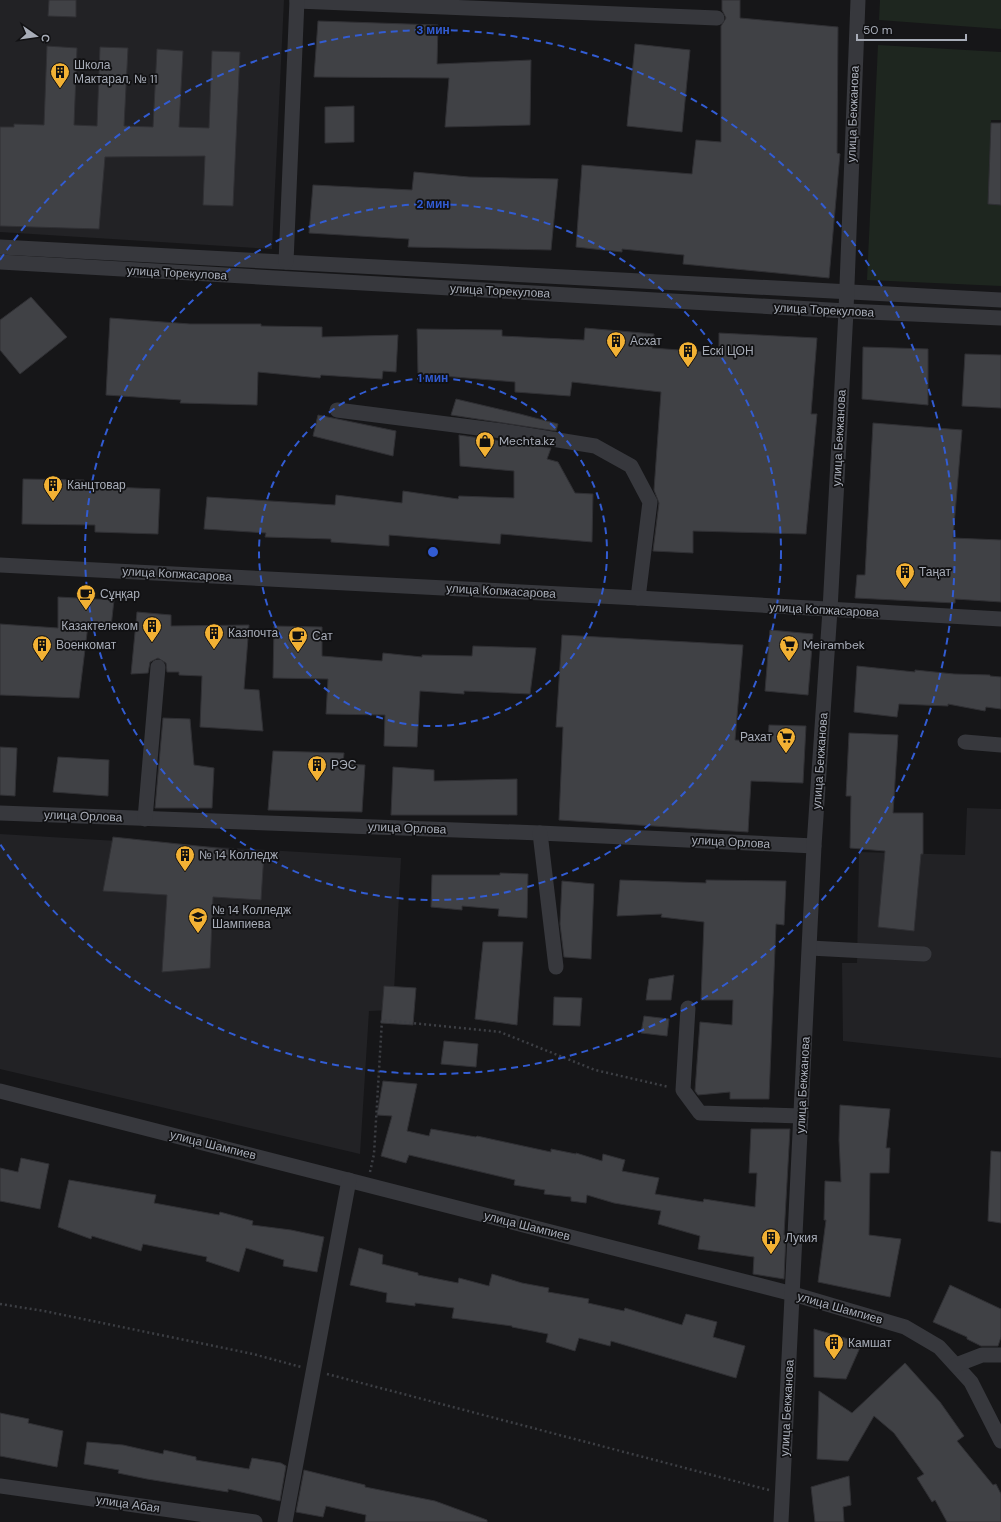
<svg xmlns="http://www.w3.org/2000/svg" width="1001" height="1522" font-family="'DM Sans',sans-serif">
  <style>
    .built { fill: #222225 }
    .green { fill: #1e261f }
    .building { fill: #404145; stroke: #303034 }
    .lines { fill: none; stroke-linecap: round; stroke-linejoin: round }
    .path { stroke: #3d3f44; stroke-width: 2.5; stroke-dasharray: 2 3; stroke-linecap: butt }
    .minor { stroke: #37383d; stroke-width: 15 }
    .ring { fill: none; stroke: #325cd3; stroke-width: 2; stroke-dasharray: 7 5 }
    .labels { text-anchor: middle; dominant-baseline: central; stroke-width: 3.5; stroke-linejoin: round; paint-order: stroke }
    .poi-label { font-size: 12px; fill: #a8adb8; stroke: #111113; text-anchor: start }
    .street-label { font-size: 12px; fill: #a8adb8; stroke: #111113 }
    .centre { fill: #325cd3; stroke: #111113; stroke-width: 2 }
    .ring-label { font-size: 12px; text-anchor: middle; font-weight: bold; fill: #325cd3; stroke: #111113; stroke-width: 3.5; stroke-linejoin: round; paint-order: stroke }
  </style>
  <rect width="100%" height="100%" fill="#161618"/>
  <g class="built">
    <path d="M 0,0 L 284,0 L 272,249 L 0,232 Z"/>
    <path d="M 967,808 L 1001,809 L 1001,1058 L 843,1041 L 842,963 L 857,963 L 859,852 L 965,855 Z"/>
    <path d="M 0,834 L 401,858 L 393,1010 L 369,1011 L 360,1154 L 0,1069 Z"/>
  </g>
  <g class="green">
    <path d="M 880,0 L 1001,0 L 1001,29 L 879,20 Z"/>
    <path d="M 878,45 L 1001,52 L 1001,120 L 991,120 L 988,204 L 1001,205 L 1001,286 L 867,280 Z"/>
  </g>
  <g class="building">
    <path d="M 49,0 L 76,0 L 76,17 L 48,16 Z"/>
    <path d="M 722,0 L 740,0 L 740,18 L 838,27 L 837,153 L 840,154 L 829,278 L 683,264 L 684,255 L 622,249 L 622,252 L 576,247 L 582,165 L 692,174 L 696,140 L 721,142 L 721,26 L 726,18 L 722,10 Z"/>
    <path d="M 318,21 L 438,25 L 437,64 L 531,60 L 530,125 L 445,127 L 449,78 L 314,77 Z"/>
    <path d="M 635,44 L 690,50 L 682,132 L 627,126 Z"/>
    <path d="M 47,46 L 77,48 L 74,125 L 97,126 L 100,47 L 128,48 L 124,126 L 153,127 L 157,49 L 183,51 L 179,127 L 209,128 L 212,51 L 240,52 L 233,206 L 203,205 L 205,156 L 105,157 L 99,229 L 0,226 L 0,127 L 14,127 L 14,124 L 44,125 Z"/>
    <path d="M 354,106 L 354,142 L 325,143 L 325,107 Z"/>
    <path d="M 991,123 L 1001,123 L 1001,205 L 988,204 Z"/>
    <path d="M 414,172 L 469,177 L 558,179 L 551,250 L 408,247 L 409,239 L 309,233 L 313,185 L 412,190 Z"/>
    <path d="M 31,297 L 67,337 L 20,374 L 0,350 L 0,320 Z"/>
    <path d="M 110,318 L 190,324 L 261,324 L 261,326 L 322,327 L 322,337 L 398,335 L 396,372 L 383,371 L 382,379 L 321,375 L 320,378 L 258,372 L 257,405 L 180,403 L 181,400 L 106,395 Z"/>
    <path d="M 585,328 L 654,334 L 652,348 L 719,353 L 719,333 L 817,338 L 811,414 L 817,414 L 806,534 L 693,531 L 693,553 L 653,551 L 659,503 L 654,490 L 661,392 L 572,382 L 570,396 L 515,392 L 515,382 L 418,374 L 417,329 L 502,330 L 502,336 L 584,340 Z"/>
    <path d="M 863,347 L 928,349 L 928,405 L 862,399 Z"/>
    <path d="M 965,354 L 1001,355 L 1001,408 L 962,406 Z"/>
    <path d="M 456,399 L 520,414 L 558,424 L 556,431 L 451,415 Z"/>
    <path d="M 318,415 L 396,431 L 393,456 L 313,436 Z"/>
    <path d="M 873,423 L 962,430 L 953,538 L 1001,540 L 1001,602 L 955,599 L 955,603 L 855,598 L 857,575 L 865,575 Z"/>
    <path d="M 459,435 L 551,448 L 547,459 L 558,462 L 575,493 L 593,494 L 592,542 L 501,534 L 500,544 L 389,535 L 389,546 L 331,542 L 331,539 L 265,537 L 266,533 L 204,529 L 207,497 L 335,505 L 336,495 L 402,503 L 403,491 L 458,499 L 459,496 L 514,498 L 514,471 L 460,466 Z"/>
    <path d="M 23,479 L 84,480 L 84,486 L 160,489 L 158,534 L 95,532 L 95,525 L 22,524 Z"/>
    <path d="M 58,597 L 114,600 L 111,627 L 88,625 L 79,698 L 0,695 L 0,624 L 58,628 Z"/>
    <path d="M 137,612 L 171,615 L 171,626 L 249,625 L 244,689 L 259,690 L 263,731 L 200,727 L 202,676 L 179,675 L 179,672 L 167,672 L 166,663 L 158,658 L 150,662 L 148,673 L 131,674 Z"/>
    <path d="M 274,626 L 322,627 L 322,656 L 382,661 L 383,653 L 422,657 L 422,655 L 472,656 L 473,646 L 536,648 L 530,694 L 464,691 L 464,694 L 420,691 L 417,747 L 384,746 L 385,715 L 326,714 L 328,679 L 273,678 Z"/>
    <path d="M 770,630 L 813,634 L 808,695 L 765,691 Z"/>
    <path d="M 562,635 L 743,645 L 735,740 L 768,742 L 769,725 L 806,726 L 803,783 L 751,781 L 748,832 L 559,820 L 563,727 L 556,727 Z"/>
    <path d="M 857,666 L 915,672 L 915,670 L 954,674 L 990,675 L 990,676 L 1001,677 L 1001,709 L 986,707 L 985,711 L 948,704 L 948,706 L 899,704 L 897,717 L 854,712 Z"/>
    <path d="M 163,718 L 190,719 L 194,765 L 214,768 L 212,808 L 155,808 Z"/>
    <path d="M 849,733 L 898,735 L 893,813 L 923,813 L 923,854 L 921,854 L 914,931 L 878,927 L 885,851 L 850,848 L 851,796 L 846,796 Z"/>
    <path d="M 0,747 L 17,748 L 15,796 L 0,795 Z"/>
    <path d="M 273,751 L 344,753 L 343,764 L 365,765 L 362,812 L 268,810 Z"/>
    <path d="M 58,757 L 109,760 L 108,796 L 53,792 Z"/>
    <path d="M 393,767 L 434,770 L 434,781 L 517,779 L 517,815 L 391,815 Z"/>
    <path d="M 113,837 L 264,853 L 261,900 L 213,897 L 210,968 L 162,972 L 167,895 L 103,891 Z"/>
    <path d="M 500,873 L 528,874 L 527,918 L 498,916 L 499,909 L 462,906 L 462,910 L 431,907 L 432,875 L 500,875 Z"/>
    <path d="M 620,880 L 706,883 L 706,880 L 786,881 L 784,925 L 776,924 L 769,1099 L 730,1099 L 730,1092 L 698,1095 L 695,1091 L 700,1022 L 732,1025 L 733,1000 L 701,1000 L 704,922 L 661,917 L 662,914 L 617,916 Z"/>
    <path d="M 562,881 L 594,884 L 591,959 L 564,957 L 560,924 Z"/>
    <path d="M 483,942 L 523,942 L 517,1025 L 475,1019 Z"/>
    <path d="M 674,975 L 671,1000 L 646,1000 L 649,979 Z"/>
    <path d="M 384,986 L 416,988 L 413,1025 L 381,1023 Z"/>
    <path d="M 554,997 L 582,998 L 580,1026 L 553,1025 Z"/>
    <path d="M 644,1016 L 669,1019 L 667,1036 L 641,1033 Z"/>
    <path d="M 444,1041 L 478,1044 L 476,1067 L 441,1064 Z"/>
    <path d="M 383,1081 L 417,1084 L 407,1131 L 429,1136 L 431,1129 L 476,1137 L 477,1136 L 551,1152 L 551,1149 L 576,1154 L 576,1153 L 602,1161 L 603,1154 L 625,1160 L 622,1171 L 659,1178 L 655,1194 L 703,1202 L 704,1199 L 755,1207 L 757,1173 L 749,1173 L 751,1129 L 790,1129 L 784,1235 L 786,1235 L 784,1279 L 753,1274 L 754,1257 L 698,1249 L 700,1236 L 658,1224 L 661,1211 L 614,1203 L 587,1195 L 586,1203 L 571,1201 L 571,1197 L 544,1194 L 545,1190 L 514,1185 L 515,1180 L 409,1155 L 406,1163 L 381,1156 L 392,1116 L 377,1115 Z"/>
    <path d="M 840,1105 L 890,1109 L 886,1148 L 890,1148 L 889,1173 L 870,1173 L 869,1235 L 901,1239 L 890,1297 L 818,1282 L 826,1220 L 824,1220 L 825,1181 L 841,1182 L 839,1140 Z"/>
    <path d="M 991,1151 L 1001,1152 L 1001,1223 L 988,1221 Z"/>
    <path d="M 21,1158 L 49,1164 L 40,1209 L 0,1201 L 0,1168 L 18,1172 Z"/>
    <path d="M 69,1180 L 156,1195 L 154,1203 L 219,1215 L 220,1212 L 253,1221 L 252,1225 L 291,1230 L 324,1237 L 317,1272 L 283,1266 L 284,1260 L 246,1248 L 239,1272 L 206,1261 L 207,1257 L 143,1244 L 141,1251 L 92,1236 L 91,1239 L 58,1227 Z"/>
    <path d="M 359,1248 L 383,1255 L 382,1264 L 418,1273 L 418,1275 L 458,1283 L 459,1278 L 489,1286 L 492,1274 L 522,1283 L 549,1288 L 548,1292 L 589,1299 L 588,1303 L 624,1311 L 625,1308 L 682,1325 L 686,1314 L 717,1322 L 713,1337 L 745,1346 L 736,1378 L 611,1341 L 610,1346 L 579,1338 L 575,1351 L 546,1342 L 548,1334 L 512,1327 L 512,1326 L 452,1318 L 454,1308 L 415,1303 L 415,1306 L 386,1302 L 387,1293 L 350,1285 Z"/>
    <path d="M 950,1285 L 1001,1309 L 1001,1337 L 998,1346 L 981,1346 L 967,1339 L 967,1337 L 933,1322 Z"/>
    <path d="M 814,1329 L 862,1343 L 846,1379 L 814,1377 Z"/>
    <path d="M 905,1363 L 940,1402 L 964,1436 L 957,1441 L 993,1485 L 996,1484 L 1001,1494 L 1001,1522 L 947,1522 L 935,1500 L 932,1502 L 917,1478 L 924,1474 L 894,1433 L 874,1416 L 848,1461 L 817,1459 L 819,1391 L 852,1413 Z"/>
    <path d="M 0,1413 L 29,1419 L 28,1423 L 63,1431 L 57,1467 L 0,1456 Z"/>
    <path d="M 87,1442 L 123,1445 L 163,1454 L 164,1450 L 196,1457 L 196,1460 L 249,1469 L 252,1458 L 281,1463 L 286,1466 L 280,1501 L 228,1489 L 228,1492 L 147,1479 L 118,1473 L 119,1470 L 84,1464 Z"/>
    <path d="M 304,1470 L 365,1485 L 365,1487 L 435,1501 L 487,1520 L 487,1522 L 365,1522 L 366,1515 L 326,1506 L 323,1517 L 296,1512 Z"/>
    <path d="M 849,1476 L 851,1505 L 843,1507 L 844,1522 L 815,1522 L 811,1487 Z"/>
  </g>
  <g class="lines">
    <g class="path">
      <path d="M 370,1172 L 374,1154 L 382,1020 L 500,1032 L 595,1070 L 669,1087"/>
      <path d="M 0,1304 L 44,1311 L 253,1354 L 301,1367"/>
      <path d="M 327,1374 L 769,1490"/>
    </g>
    <g class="minor">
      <path d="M 297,1 L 717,18"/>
      <path d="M 0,247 L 1001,300"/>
      <path d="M 0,262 L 846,311 L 1001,318"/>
      <path d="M 286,262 L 297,0"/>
      <path d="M 337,410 L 502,431 L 595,446 L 631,466 L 650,502 L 638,598"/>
      <path d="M 0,565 L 638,598 L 1001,619"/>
      <path d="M 965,742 L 1001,745"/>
      <path d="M 0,813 L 540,833 L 814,846"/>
      <path d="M 145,819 L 158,667"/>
      <path d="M 540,833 L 556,967"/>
      <path d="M 810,948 L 924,954"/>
      <path d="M 688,1008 L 683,1090 L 700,1113 L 801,1116"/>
      <path d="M 0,1091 L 793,1294 L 905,1327 L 939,1347 L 971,1382 L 1001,1441"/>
      <path d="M 956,1365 L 982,1355 L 1001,1355"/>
      <path d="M 0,1486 L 255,1522"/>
      <path d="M 285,1522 L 349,1180"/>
      <path d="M 781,1522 L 814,846 L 830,610 L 846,311 L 858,0"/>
    </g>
  </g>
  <g class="ring">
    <circle cx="433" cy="552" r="174"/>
    <circle cx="433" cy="552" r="348"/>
    <path d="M0 260A522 522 0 1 1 0 844"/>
  </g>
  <defs>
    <symbol id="building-pin" viewBox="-11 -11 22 30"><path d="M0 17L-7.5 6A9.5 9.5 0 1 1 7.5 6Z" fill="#f2b134" stroke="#111113"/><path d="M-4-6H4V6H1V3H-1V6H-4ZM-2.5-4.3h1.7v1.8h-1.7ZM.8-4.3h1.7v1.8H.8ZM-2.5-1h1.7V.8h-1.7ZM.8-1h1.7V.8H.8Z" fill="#111"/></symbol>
    <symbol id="shop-pin" viewBox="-11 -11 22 30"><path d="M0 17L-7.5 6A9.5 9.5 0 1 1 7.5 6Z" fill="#f2b134" stroke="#111113"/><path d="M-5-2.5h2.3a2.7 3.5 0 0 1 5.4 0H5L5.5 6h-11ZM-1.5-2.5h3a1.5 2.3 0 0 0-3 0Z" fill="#111"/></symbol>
    <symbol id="cafe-pin" viewBox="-11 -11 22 30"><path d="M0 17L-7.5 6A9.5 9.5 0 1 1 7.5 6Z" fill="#f2b134" stroke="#111113"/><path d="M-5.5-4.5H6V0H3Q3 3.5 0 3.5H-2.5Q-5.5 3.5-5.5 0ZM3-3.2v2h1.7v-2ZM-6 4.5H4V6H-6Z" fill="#111"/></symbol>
    <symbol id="supermarket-pin" viewBox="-11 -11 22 30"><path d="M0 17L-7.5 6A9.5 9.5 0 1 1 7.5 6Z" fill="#f2b134" stroke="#111113"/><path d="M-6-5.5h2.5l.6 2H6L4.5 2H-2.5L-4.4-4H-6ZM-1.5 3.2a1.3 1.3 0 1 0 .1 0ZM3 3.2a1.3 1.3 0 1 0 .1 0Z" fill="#111"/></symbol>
    <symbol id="university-pin" viewBox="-11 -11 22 30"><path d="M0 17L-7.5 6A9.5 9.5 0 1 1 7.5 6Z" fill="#f2b134" stroke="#111113"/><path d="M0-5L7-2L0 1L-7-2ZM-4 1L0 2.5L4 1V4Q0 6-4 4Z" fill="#111"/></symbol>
  </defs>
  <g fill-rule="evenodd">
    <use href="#building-pin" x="49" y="61" width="22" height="30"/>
    <use href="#building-pin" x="605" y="330" width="22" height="30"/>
    <use href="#building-pin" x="677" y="340" width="22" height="30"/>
    <use href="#shop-pin" x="474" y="430" width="22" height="30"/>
    <use href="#building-pin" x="42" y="474" width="22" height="30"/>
    <use href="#building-pin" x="894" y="561" width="22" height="30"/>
    <use href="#cafe-pin" x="75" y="583" width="22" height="30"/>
    <use href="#building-pin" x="141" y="615" width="22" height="30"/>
    <use href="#building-pin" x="203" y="622" width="22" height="30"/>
    <use href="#cafe-pin" x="287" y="625" width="22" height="30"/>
    <use href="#building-pin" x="31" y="634" width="22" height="30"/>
    <use href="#supermarket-pin" x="778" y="634" width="22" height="30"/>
    <use href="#supermarket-pin" x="775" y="726" width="22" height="30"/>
    <use href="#building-pin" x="306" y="754" width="22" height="30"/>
    <use href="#building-pin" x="174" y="844" width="22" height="30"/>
    <use href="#university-pin" x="187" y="906" width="22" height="30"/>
    <use href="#building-pin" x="760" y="1227" width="22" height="30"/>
    <use href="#building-pin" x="823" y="1332" width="22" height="30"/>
  </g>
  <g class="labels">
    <g class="poi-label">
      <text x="74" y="65">Школа<tspan x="74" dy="14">Мактарал, № 11</tspan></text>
      <text x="630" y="341">Асхат</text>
      <text x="702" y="351">Ескі ЦОН</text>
      <text x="499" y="441">Mechta.kz</text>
      <text x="67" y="485">Канцтовар</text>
      <text x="919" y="572">Таңат</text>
      <text x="100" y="594">Сұңқар</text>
      <text x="138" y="626" text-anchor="end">Казактелеком</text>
      <text x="228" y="633">Казпочта</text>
      <text x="312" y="636">Сат</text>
      <text x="56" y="645">Военкомат</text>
      <text x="803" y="645">Meirambek</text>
      <text x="772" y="737" text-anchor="end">Рахат</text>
      <text x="331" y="765">РЭС</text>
      <text x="199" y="855">№ 14 Колледж</text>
      <text x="212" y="910">№ 14 Колледж<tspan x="212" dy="14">Шампиева</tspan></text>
      <text x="785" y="1238">Лукия</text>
      <text x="848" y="1343">Камшат</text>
    </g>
    <g class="street-label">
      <text transform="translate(853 114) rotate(-88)">улица Бекжанова</text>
      <text transform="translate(177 273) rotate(3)">улица Торекулова</text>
      <text transform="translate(500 291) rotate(3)">улица Торекулова</text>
      <text transform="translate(824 310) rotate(3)">улица Торекулова</text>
      <text transform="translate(839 438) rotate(-87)">улица Бекжанова</text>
      <text transform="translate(177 574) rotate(3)">улица Копжасарова</text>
      <text transform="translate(501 591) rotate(3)">улица Копжасарова</text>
      <text transform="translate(824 610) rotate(3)">улица Копжасарова</text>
      <text transform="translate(820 761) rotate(-86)">улица Бекжанова</text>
      <text transform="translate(83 816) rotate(2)">улица Орлова</text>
      <text transform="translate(407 828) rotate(2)">улица Орлова</text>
      <text transform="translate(731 842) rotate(3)">улица Орлова</text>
      <text transform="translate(803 1085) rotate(-87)">улица Бекжанова</text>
      <text transform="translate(213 1145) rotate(14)">улица Шампиев</text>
      <text transform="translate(527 1226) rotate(14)">улица Шампиев</text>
      <text transform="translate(840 1308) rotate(16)">улица Шампиев</text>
      <text transform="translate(787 1408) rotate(-87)">улица Бекжанова</text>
      <text transform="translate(128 1504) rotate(8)">улица Абая</text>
    </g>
  </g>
  <circle cx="433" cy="552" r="6" class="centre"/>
  <g class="ring-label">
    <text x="433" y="34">3 мин</text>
    <text x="433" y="208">2 мин</text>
    <text x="433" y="382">1 мин</text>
  </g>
  <g transform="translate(36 36) rotate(103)" stroke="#111113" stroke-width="3" paint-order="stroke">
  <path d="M0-3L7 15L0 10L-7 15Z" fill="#a8adb8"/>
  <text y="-6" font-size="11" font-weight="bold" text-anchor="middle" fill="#a8adb8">С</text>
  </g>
  <path d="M857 34v6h109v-6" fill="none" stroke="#a8adb8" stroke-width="2"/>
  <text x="863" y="34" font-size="12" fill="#a8adb8" stroke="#111113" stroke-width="3" paint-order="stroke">50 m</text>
</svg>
